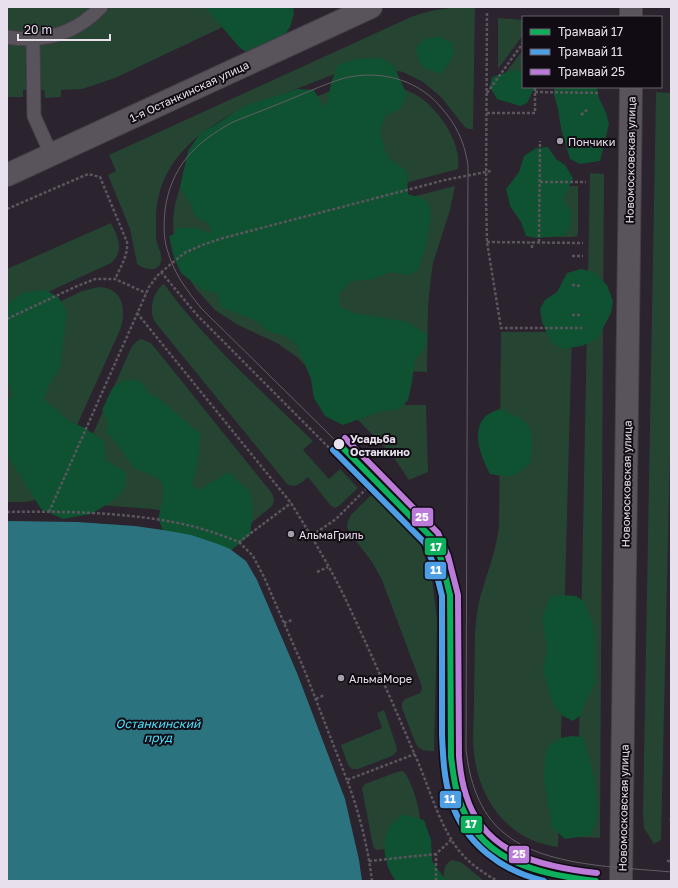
<svg xmlns="http://www.w3.org/2000/svg" width="678" height="888" font-family="'Golos Text',sans-serif">
  <style>
    .green { fill: #254431 }
    .forest { fill: #0e5231 }
    .water { fill: #2c7380 }
    .lines { fill: none; stroke-linecap: round; stroke-linejoin: round }
    .lane-casing { stroke: #463f49; stroke-width: 15 }
    .secondary-casing { stroke: #463f49; stroke-width: 24 }
    .path { stroke: #5b565e; stroke-width: 2.5; stroke-dasharray: 3 2; stroke-linecap: butt }
    .lane { stroke: #59545c; stroke-width: 13 }
    .secondary { stroke: #59545c; stroke-width: 22 }
    .tram { stroke: #635e66; stroke-width: 1 }
    .tram-1-casing { stroke: #110c14; stroke-width: 9 }
    .tram-2-casing { stroke: #110c14; stroke-width: 9 }
    .tram-3-casing { stroke: #110c14; stroke-width: 9 }
    .tram-1 { stroke: #0daf5c; stroke-width: 6 }
    .tram-2 { stroke: #4d9ee5; stroke-width: 6 }
    .tram-3 { stroke: #bd7bd9; stroke-width: 6 }
    .poi-dot { fill: #a69eaa; stroke: #110c14; stroke-width: 1.5 }
    .stop-dot { fill: #e8e0ed; stroke: #110c14; stroke-width: 1.5 }
    .labels { text-anchor: middle; dominant-baseline: central; stroke-width: 4; stroke-linejoin: round; paint-order: stroke }
    .street-label { font-size: 11px; fill: #e8e0ed; stroke: #110c14 }
    .poi-label { font-size: 11px; fill: #e8e0ed; stroke: #110c14; text-anchor: start }
    .stop-label { font-size: 11px; font-weight: bold; fill: #e8e0ed; stroke: #110c14; text-anchor: start }
    .water-label { font-size: 12px; font-style: italic; fill: #4be1f9; stroke: #110c14 }
    .line-badge { stroke: #110c14; stroke-width: 1.5 }
    .badge-label { font-size: 11px; text-anchor: middle; font-weight: bold; fill: #fff }
  </style>
  <rect width="100%" height="100%" fill="#2b232e"/>
  <g class="green">
    <path d="M 7,7 L 265,7 L 115,78 L 82,89 L 61,90 L 61,97 L 45,98 L 44,90 L 23,90 L 23,97 L 7,97 Z"/>
    <path d="M 475,7 L 473,129 L 468,129 L 464,126 L 441,97 L 423,82 L 403,72 L 391,70 L 340,72 L 230,115 C 187,139 155,171 156,223 C 156,228 156,233 156,238 C 157,246 163,255 161,262 C 158,273 143,269 137,264 L 130,229 L 108,175 L 116,171 L 109,155 L 411,17 C 432,9 452,7 475,7 Z"/>
    <path d="M 498,18 L 523,20 L 523,35 L 498,69 Z"/>
    <path d="M 523,50 L 523,87 L 530,94 L 497,84 Z"/>
    <path d="M 398,87 C 403,89 409,91 415,94 C 437,107 462,141 458,169 L 221,232 L 174,246 L 173,219 L 175,204 L 183,177 L 236,129 L 333,90 Z"/>
    <path d="M 656,92 L 671,93 L 671,411 L 661,840 L 654,844 L 644,828 L 643,814 Z"/>
    <path d="M 590,173 L 604,174 L 600,838 L 577,837 Z"/>
    <path d="M 455,186 L 450,210 L 433,263 L 431,277 L 428,306 L 427,372 L 405,371 L 405,405 L 426,405 L 428,472 L 409,480 L 392,455 L 297,357 L 277,343 L 238,325 L 215,310 L 196,289 L 183,270 L 225,244 Z"/>
    <path d="M 543,186 L 578,186 L 578,232 L 577,236 L 573,237 L 543,237 Z"/>
    <path d="M 111,223 C 118,238 125,250 111,263 L 7,311 L 7,269 Z"/>
    <path d="M 164,284 C 206,342 262,391 313,441 L 303,450 L 329,479 L 340,469 L 358,488 L 339,506 L 335,508 L 331,506 L 308,477 C 302,482 296,489 287,484 L 155,322 C 148,311 153,291 164,284 Z"/>
    <path d="M 98,287 C 123,287 127,310 120,330 L 49,487 L 36,500 L 25,502 L 7,502 L 7,327 L 82,291 Z"/>
    <path d="M 501,332 L 572,332 L 558,847 C 508,841 479,800 474,753 C 472,736 474,718 474,701 C 474,679 475,656 475,634 C 476,621 477,607 481,594 C 488,571 496,550 499,527 Z"/>
    <path d="M 141,339 L 151,343 L 271,492 C 274,497 275,500 272,506 L 250,524 L 152,509 L 72,503 L 67,492 L 132,346 L 137,341 Z"/>
    <path d="M 373,493 L 409,529 L 420,544 L 432,579 L 437,620 L 434,751 C 426,751 419,751 415,742 L 402,708 L 402,703 L 405,699 L 420,693 L 422,688 L 421,684 L 382,580 L 372,562 L 350,533 L 347,527 L 348,521 L 351,515 Z"/>
    <path d="M 384,710 L 396,745 L 397,751 L 392,756 L 358,769 L 352,769 L 348,765 L 341,745 L 382,728 L 377,713 Z"/>
    <path d="M 403,771 C 412,780 421,812 420,825 C 419,832 417,840 415,847 L 376,850 L 373,846 L 362,788 L 365,784 L 397,772 Z"/>
    <path d="M 452,860 L 461,862 L 484,881 L 443,881 C 444,873 443,864 452,860 Z"/>
  </g>
  <g class="forest">
    <path d="M 205,7 L 293,7 L 294,14 L 290,27 L 280,42 L 263,50 L 246,52 L 239,47 Z"/>
    <path d="M 438,37 L 452,43 L 454,55 L 441,74 C 424,68 419,67 416,48 L 424,39 Z"/>
    <path d="M 382,58 L 394,66 L 407,95 L 400,109 L 386,115 L 380,131 L 385,151 L 390,159 L 407,171 L 408,194 C 413,196 422,197 426,201 C 438,211 422,257 418,270 L 409,275 L 390,272 L 373,279 L 351,281 L 339,294 L 340,307 L 354,313 L 407,322 L 428,335 L 423,351 L 415,358 L 412,382 L 408,400 L 399,409 L 379,412 L 343,425 L 325,416 L 314,398 L 311,379 L 297,345 L 284,335 L 273,333 L 265,329 L 255,320 L 221,307 L 218,294 L 202,289 L 181,273 L 174,258 L 169,236 L 173,235 L 178,228 L 195,228 L 210,233 L 212,230 L 206,222 L 195,216 L 191,204 L 180,187 L 188,151 L 200,134 L 247,105 L 298,89 L 314,90 L 324,108 L 328,101 L 331,83 L 338,65 L 357,59 Z"/>
    <path d="M 514,70 L 523,72 L 523,87 L 535,87 L 527,103 L 520,106 L 497,99 L 490,87 L 492,77 Z"/>
    <path d="M 554,87 L 597,87 L 599,98 L 606,113 L 609,124 L 600,161 L 580,164 L 570,159 L 561,128 L 558,109 L 554,95 Z"/>
    <path d="M 548,147 L 556,159 L 565,165 L 573,178 L 563,199 L 572,213 L 570,228 L 563,236 L 536,238 L 526,236 L 521,222 L 510,206 L 506,189 L 519,172 L 524,156 L 536,148 Z"/>
    <path d="M 581,269 L 593,272 L 607,285 L 613,301 L 611,313 L 597,339 L 582,346 L 562,349 L 553,343 L 546,331 L 542,322 L 540,309 L 545,300 L 557,292 L 567,273 Z"/>
    <path d="M 46,290 L 58,297 L 67,312 L 60,367 L 48,387 L 44,399 L 70,422 L 83,427 L 104,441 L 105,460 L 126,472 L 126,486 L 114,500 L 91,514 L 63,519 L 41,509 L 9,458 L 7,450 L 7,400 L 13,396 L 7,379 L 7,305 L 22,293 Z"/>
    <path d="M 126,380 L 140,381 L 149,394 L 158,398 L 200,434 L 198,461 L 192,485 L 199,490 L 229,472 L 250,492 L 253,508 L 250,535 L 225,555 L 163,530 L 158,519 L 163,499 L 163,486 L 160,480 L 150,474 L 135,469 L 114,440 L 106,432 L 108,423 L 102,410 L 113,387 Z"/>
    <path d="M 500,409 C 535,424 533,425 531,462 C 514,477 512,478 490,474 C 482,459 471,433 484,418 C 488,413 495,411 500,409 Z"/>
    <path d="M 561,595 L 576,596 L 584,602 L 593,624 L 595,638 L 595,684 L 584,705 L 581,715 L 573,721 L 563,716 L 553,704 L 543,671 L 547,648 L 542,618 L 550,597 Z"/>
    <path d="M 571,736 L 583,737 C 591,762 598,788 597,814 C 597,820 593,828 591,835 L 565,839 L 552,827 L 544,778 L 545,756 L 549,745 L 561,738 Z"/>
    <path d="M 403,814 L 424,820 L 431,840 L 432,861 L 445,879 L 465,881 L 396,881 C 385,867 381,847 388,830 C 390,824 399,819 403,814 Z"/>
  </g>
  <path class="water" d="M 7,521 L 77,522 L 135,526 L 163,530 L 191,535 L 218,544 L 230,549 L 246,561 L 257,580 L 297,673 L 345,799 L 359,860 L 362,881 L 7,881 Z"/>
  <g class="lines">
    <defs>
      <g id="lane">
        <path d="M 7,37 C 43,43 75,34 101,7"/>
        <path d="M 33,39 L 34,116 L 51,154"/>
      </g>
      <g id="secondary">
        <path d="M 631,17 L 631,7"/>
        <path d="M 7,175 L 371,7"/>
        <path d="M 621,881 L 631,87"/>
      </g>
    </defs>
    <use href="#lane" class="lane-casing"/>
    <use href="#secondary" class="secondary-casing"/>
    <g class="path">
      <path d="M 487,13 L 486,197 L 487,242 L 501,328 L 582,328"/>
      <path d="M 532,16 L 532,17"/>
      <path d="M 535,92 L 600,93"/>
      <path d="M 487,93 L 523,43"/>
      <path d="M 487,113 L 535,113 L 535,87"/>
      <path d="M 581,115 L 588,109"/>
      <path d="M 540,182 L 586,182"/>
      <path d="M 7,209 L 88,174 L 100,177 L 127,242 C 128,256 121,266 115,279"/>
      <path d="M 487,242 L 583,243"/>
      <path d="M 539,242 L 540,141"/>
      <path d="M 532,248 L 532,242"/>
      <path d="M 572,256 L 583,256"/>
      <path d="M 161,272 L 197,315 L 368,487 L 336,519 L 311,536"/>
      <path d="M 572,285 L 582,286"/>
      <path d="M 137,313 L 291,503 C 310,534 329,565 345,598 C 369,649 392,701 414,753 C 427,781 435,812 451,839 C 461,857 480,872 498,881"/>
      <path d="M 572,315 L 582,315"/>
      <path d="M 7,319 L 75,287 L 95,279 L 115,279 L 146,293"/>
      <path d="M 7,512 C 63,511 122,512 178,523 C 199,527 219,534 239,542 L 291,503"/>
      <path d="M 49,512 L 149,287 L 157,276 L 172,263 L 186,252 L 205,244 L 223,238 L 445,180 L 491,171"/>
      <path d="M 239,542 L 253,556 L 264,577 L 304,669 L 347,780"/>
      <path d="M 317,572 L 328,567"/>
      <path d="M 284,623 L 292,620"/>
      <path d="M 365,681 L 380,676"/>
      <path d="M 316,699 L 324,695"/>
      <path d="M 670,820 L 671,819"/>
      <path d="M 369,861 L 436,854"/>
      <path d="M 667,861 L 671,861"/>
      <path d="M 372,881 C 368,847 359,812 347,780 L 415,754"/>
      <path d="M 436,881 L 436,854 L 451,840"/>
    </g>
    <use href="#lane" class="lane"/>
    <use href="#secondary" class="secondary"/>
    <path class="tram" d="M 339,444 L 202,309 C 187,291 173,272 167,249 C 163,236 164,222 165,210 C 171,166 196,142 233,122 C 255,113 277,105 298,96 C 312,90 326,84 341,79 C 376,69 415,78 439,105 C 456,124 464,140 468,165 L 466,749 C 469,779 479,813 504,833 C 543,867 621,867 671,872"/>
    <defs>
      <path id="tram-1" d="M 339,444 L 432,538 L 441,559 L 450,595 L 451,757 C 453,771 454,785 459,799 C 479,862 538,874 596,881"/>
      <path id="tram-2" d="M 333,450 L 425,543 L 435,568 L 442,596 L 442,735 C 443,757 444,780 451,801 C 465,844 502,871 544,881"/>
      <path id="tram-3" d="M 345,438 L 438,533 L 448,556 L 458,595 L 459,756 C 460,770 462,783 466,795 C 484,855 543,867 597,873"/>
    </defs>
    <use href="#tram-1" class="tram-1-casing"/>
    <use href="#tram-2" class="tram-2-casing"/>
    <use href="#tram-3" class="tram-3-casing"/>
    <use href="#tram-1" class="tram-1"/>
    <use href="#tram-2" class="tram-2"/>
    <use href="#tram-3" class="tram-3"/>
  </g>
  <g class="poi-dot">
    <circle cx="560" cy="141" r="4"/>
    <circle cx="291" cy="534" r="4"/>
    <circle cx="341" cy="678" r="4"/>
  </g>
  <circle class="stop-dot" cx="339" cy="444" r="6"/>
  <g class="labels">
    <g class="street-label">
      <text transform="translate(189 91) rotate(-25)">1-я Останкинская улица</text>
      <text transform="translate(630 160) rotate(-89)">Новомосковская улица</text>
      <text transform="translate(626 484) rotate(-89)">Новомосковская улица</text>
      <text transform="translate(623 808) rotate(-89)">Новомосковская улица</text>
    </g>
    <g class="poi-label">
      <text x="568" y="141">Пончики</text>
      <text x="299" y="534">АльмаГриль</text>
      <text x="349" y="678">АльмаМоре</text>
    </g>
    <g class="stop-label">
      <text x="350" y="438">Усадьба<tspan x="350" dy="13">Останкино</tspan></text>
    </g>
    <g class="water-label">
      <text x="158" y="723">Останкинский<tspan x="158" dy="14">пруд</tspan></text>
    </g>
  </g>
  <g class="line-badge">
    <rect x="411" y="507" width="23" height="20" rx="4" fill="#bd7bd9"/>
    <rect x="424" y="537" width="23" height="19" rx="4" fill="#0daf5c"/>
    <rect x="424" y="561" width="23" height="19" rx="4" fill="#4d9ee5"/>
    <rect x="439" y="790" width="23" height="19" rx="4" fill="#4d9ee5"/>
    <rect x="460" y="815" width="23" height="19" rx="4" fill="#0daf5c"/>
    <rect x="508" y="845" width="22" height="19" rx="4" fill="#bd7bd9"/>
  </g>
  <g class="badge-label">
    <text x="422" y="521">25</text>
    <text x="436" y="551">17</text>
    <text x="436" y="574">11</text>
    <text x="450" y="803">11</text>
    <text x="471" y="828">17</text>
    <text x="519" y="858">25</text>
  </g>
  <rect width="678" height="888" fill="none" stroke="#e8e0ed" stroke-width="16"/>
  <rect x="522" y="16" width="140" height="72" fill="#110c14" stroke="#67616b"/>
  <rect x="530" y="29" width="20" height="6" fill="#0daf5c" stroke="#67616b"/>
  <text x="558" y="36" font-size="12" fill="#e8e0ed">Трамвай 17</text>
  <rect x="530" y="49" width="20" height="6" fill="#4d9ee5" stroke="#67616b"/>
  <text x="558" y="56" font-size="12" fill="#e8e0ed">Трамвай 11</text>
  <rect x="530" y="69" width="20" height="6" fill="#bd7bd9" stroke="#67616b"/>
  <text x="558" y="76" font-size="12" fill="#e8e0ed">Трамвай 25</text>
  <path d="M18 34v6h92v-6" fill="none" stroke="#e8e0ed" stroke-width="2"/>
  <text x="24" y="34" font-size="12" fill="#e8e0ed" stroke="#110c14" stroke-width="3" paint-order="stroke">20 m</text>
</svg>
